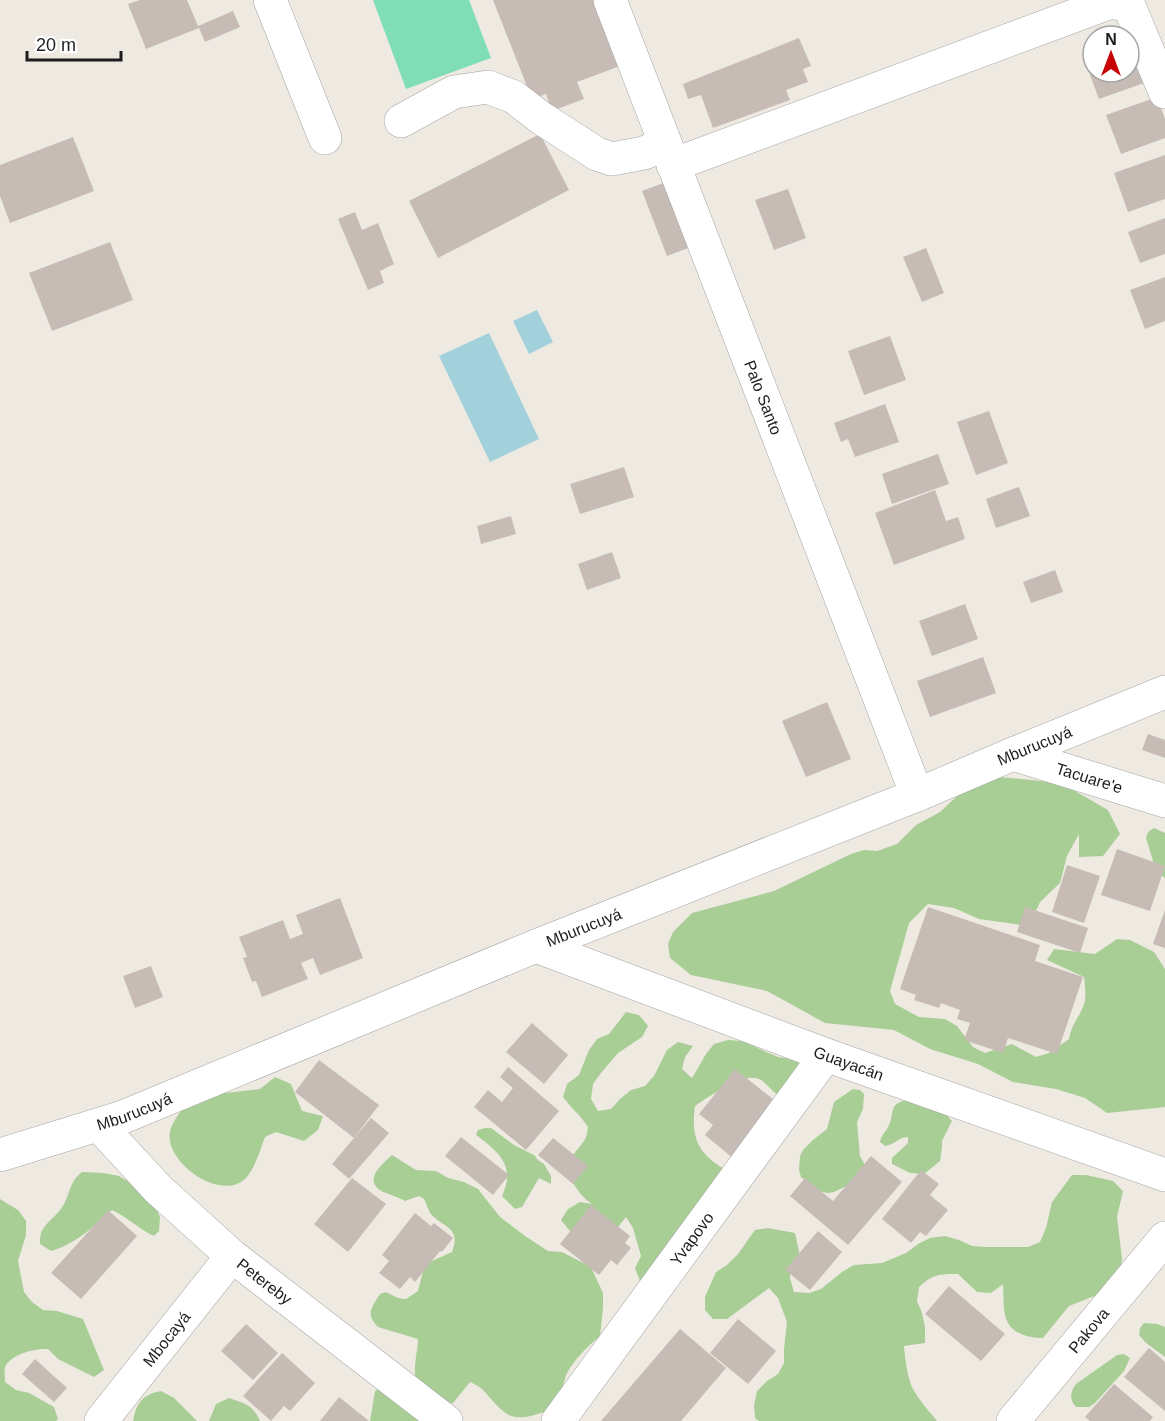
<svg xmlns="http://www.w3.org/2000/svg" width="1165" height="1421" font-family="Helvetica,sans-serif">
  <style>
    .forest { fill: #a8ce96 }
    .pitch { fill: #7fdeb7 }
    .water { fill: #a2d1dc }
    .building { fill: #c6bcb5 }
    .lines { fill: none; stroke-linecap: round; stroke-linejoin: round }
    .minor-casing { stroke: #a4a4a4; stroke-width: 34 }
    .minor { stroke: #fff; stroke-width: 33 }
    .labels { text-anchor: middle; dominant-baseline: central; stroke-width: 5; stroke-linejoin: round; paint-order: stroke }
    .street-label { font-size: 16px; fill: #1d1d1d; stroke: #fff }
  </style>
  <rect width="100%" height="100%" fill="#eeeae2"/>
  <g class="forest">
    <path d="M 980,775 L 1061,783 L 1108,810 L 1120,834 L 1103,856 L 1079,857 L 1079,834 L 1067,856 L 1060,883 L 1040,902 L 1029,926 L 979,919 L 954,908 L 928,904 L 909,923 L 890,991 L 895,1004 L 919,1017 L 945,1019 L 957,1026 L 973,1047 L 985,1053 L 1012,1044 L 1036,1057 L 1049,1053 L 1069,1039 C 1072,1023 1077,1021 1083,1007 C 1087,998 1085,986 1084,977 L 1047,960 L 1054,949 L 1095,954 L 1117,939 L 1130,940 L 1154,952 L 1165,969 L 1165,1107 L 1107,1113 L 1085,1098 L 1056,1089 L 1013,1082 L 978,1064 L 930,1049 L 894,1030 L 825,1023 L 767,991 L 691,975 L 670,958 L 668,944 L 673,932 L 692,913 L 774,891 L 851,854 L 864,850 L 877,851 L 897,844 L 916,825 L 940,812 Z"/>
    <path d="M 1154,828 L 1165,833 L 1165,878 L 1156,871 L 1146,838 L 1148,832 Z"/>
    <path d="M 626,1012 L 639,1015 L 648,1026 L 642,1037 L 618,1053 L 601,1073 L 593,1084 L 591,1099 L 598,1111 L 611,1109 L 620,1099 L 631,1090 L 645,1086 L 654,1076 L 667,1050 L 678,1042 L 693,1046 L 685,1057 L 682,1069 L 692,1078 L 706,1054 L 714,1044 L 728,1040 L 742,1041 L 778,1057 L 792,1059 L 805,1064 L 787,1098 C 782,1096 777,1095 774,1092 C 767,1086 764,1079 755,1078 C 740,1075 708,1097 695,1106 C 690,1142 701,1157 732,1173 L 653,1281 L 640,1281 L 635,1268 L 641,1256 L 633,1228 L 626,1217 L 618,1227 L 580,1236 L 569,1230 L 561,1220 L 568,1209 L 580,1202 L 592,1204 C 583,1198 579,1192 573,1183 C 560,1162 574,1156 584,1141 C 587,1137 587,1132 588,1127 C 581,1116 571,1108 563,1097 L 567,1084 L 579,1075 L 589,1050 L 597,1039 L 609,1034 Z"/>
    <path d="M 275,1077 L 291,1084 L 302,1111 L 323,1116 L 318,1130 L 304,1141 L 276,1132 L 265,1137 C 260,1150 255,1169 245,1179 C 220,1202 164,1162 170,1132 C 172,1120 187,1104 194,1093 L 225,1093 L 260,1089 Z"/>
    <path d="M 853,1089 L 860,1090 L 864,1094 L 863,1109 L 857,1122 L 860,1156 L 864,1163 L 865,1177 L 834,1192 L 828,1193 L 822,1192 L 806,1181 L 801,1177 L 799,1170 L 800,1156 L 803,1150 L 813,1140 L 827,1129 L 834,1102 Z"/>
    <path d="M 907,1100 L 941,1109 L 952,1121 L 942,1141 L 942,1147 L 940,1161 L 924,1174 L 910,1173 L 892,1164 L 892,1158 L 908,1143 L 908,1137 C 899,1137 894,1145 885,1146 L 880,1142 C 881,1135 886,1132 889,1125 C 895,1112 888,1104 907,1100 Z"/>
    <path d="M 485,1128 L 491,1128 L 514,1145 L 534,1155 L 538,1160 L 544,1164 L 551,1176 L 551,1184 L 539,1178 L 522,1207 L 515,1209 L 502,1196 C 516,1166 499,1152 476,1135 L 478,1130 Z"/>
    <path d="M 392,1155 L 416,1170 L 436,1171 L 448,1178 L 464,1182 L 478,1189 L 500,1217 L 525,1236 L 548,1251 L 562,1252 L 591,1267 L 603,1293 L 603,1308 L 600,1336 C 588,1346 569,1364 565,1379 C 562,1386 562,1396 561,1404 C 548,1411 526,1421 511,1416 C 504,1413 497,1406 492,1400 C 483,1390 483,1388 470,1382 L 453,1403 L 440,1404 C 433,1397 423,1391 418,1383 C 411,1373 418,1352 418,1339 L 378,1327 C 365,1314 372,1307 380,1294 L 386,1292 L 398,1298 L 406,1299 L 418,1291 L 423,1271 L 432,1261 L 452,1252 C 462,1226 442,1228 430,1213 C 428,1209 426,1203 424,1199 L 419,1196 L 405,1201 C 398,1197 391,1195 383,1192 C 362,1181 381,1165 392,1155 Z"/>
    <path d="M 82,1172 L 103,1173 L 119,1176 L 146,1192 L 151,1197 L 160,1217 L 159,1231 L 154,1236 C 139,1229 127,1217 112,1210 C 92,1227 78,1243 51,1251 L 40,1244 C 40,1239 40,1233 43,1229 C 49,1219 59,1215 65,1202 C 70,1191 71,1180 82,1172 Z"/>
    <path d="M 1072,1175 L 1086,1175 L 1113,1181 L 1123,1191 L 1117,1217 L 1122,1259 L 1120,1272 L 1105,1292 L 1069,1306 L 1043,1338 C 1031,1338 1015,1335 1008,1323 C 1002,1313 1004,1295 1003,1284 L 991,1293 L 977,1292 L 958,1274 C 939,1274 933,1274 919,1287 L 917,1301 L 922,1313 L 925,1327 L 925,1343 L 904,1346 C 905,1359 907,1373 911,1385 C 917,1398 928,1410 937,1421 L 759,1421 L 755,1418 L 754,1405 L 757,1391 L 767,1381 L 778,1374 L 784,1363 L 784,1349 L 787,1322 L 778,1298 L 769,1288 L 727,1319 L 713,1319 L 705,1310 L 705,1297 L 716,1272 L 727,1265 L 738,1254 L 755,1230 L 768,1228 L 795,1233 L 800,1256 L 791,1265 L 790,1278 L 794,1292 L 809,1293 L 821,1289 L 842,1272 L 854,1265 L 882,1263 L 906,1253 L 918,1244 L 930,1238 L 945,1236 L 959,1240 L 972,1246 L 986,1247 L 1028,1247 L 1040,1242 L 1046,1228 L 1052,1202 Z"/>
    <path d="M 0,1199 L 18,1210 L 26,1221 L 26,1235 L 18,1261 L 24,1292 L 32,1302 L 43,1310 L 57,1311 L 83,1319 L 104,1370 L 94,1377 L 58,1359 L 48,1349 C 35,1348 11,1354 5,1367 C 4,1371 5,1378 5,1382 L 16,1390 L 29,1393 L 54,1407 L 58,1419 L 56,1421 L 0,1421 Z"/>
    <path d="M 1144,1323 L 1157,1324 L 1165,1327 L 1165,1357 L 1145,1342 L 1139,1335 L 1140,1328 Z"/>
    <path d="M 1124,1354 L 1130,1358 L 1124,1371 L 1095,1403 L 1089,1407 L 1076,1407 C 1069,1399 1070,1392 1076,1384 L 1117,1355 Z"/>
    <path d="M 387,1385 L 438,1421 L 370,1421 L 375,1391 Z"/>
    <path d="M 161,1391 L 174,1398 L 197,1421 L 133,1421 C 136,1403 143,1394 161,1391 Z"/>
    <path d="M 229,1398 C 246,1404 252,1404 260,1421 L 209,1421 L 216,1404 Z"/>
  </g>
  <path class="pitch" d="M 373,0 L 469,0 L 491,58 L 406,89 Z"/>
  <g class="water">
    <path d="M 537,310 L 553,342 L 529,354 L 513,321 Z"/>
    <path d="M 489,333 L 539,439 L 490,462 L 439,356 Z"/>
  </g>
  <g class="building">
    <path d="M 140,0 L 187,0 L 198,26 L 233,11 L 240,27 L 205,42 L 199,28 L 146,49 L 128,4 Z"/>
    <path d="M 493,0 L 598,0 L 623,65 L 577,82 L 584,99 L 552,111 L 546,94 L 532,99 Z"/>
    <path d="M 799,38 L 811,66 L 803,69 L 808,82 L 786,90 L 790,100 L 713,128 L 701,95 L 688,99 L 683,84 Z"/>
    <path d="M 1129,44 L 1144,83 L 1099,99 L 1084,59 L 1093,56 L 1093,72 L 1129,72 Z"/>
    <path d="M 1157,97 L 1165,119 L 1165,138 L 1121,154 L 1106,115 Z"/>
    <path d="M 540,134 L 569,190 L 438,258 L 409,201 Z"/>
    <path d="M 73,137 L 94,191 L 10,223 L 0,196 L 0,165 Z"/>
    <path d="M 1165,155 L 1165,199 L 1128,212 L 1114,173 Z"/>
    <path d="M 674,179 L 699,244 L 667,256 L 642,191 Z"/>
    <path d="M 788,189 L 806,238 L 774,250 L 755,200 Z"/>
    <path d="M 355,212 L 362,230 L 378,223 L 394,264 L 380,271 L 384,283 L 368,290 L 338,219 Z"/>
    <path d="M 1165,218 L 1165,254 L 1140,263 L 1128,232 Z"/>
    <path d="M 110,242 L 133,300 L 52,331 L 29,273 Z"/>
    <path d="M 926,248 L 944,293 L 922,302 L 903,257 Z"/>
    <path d="M 1165,277 L 1165,321 L 1145,329 L 1130,290 Z"/>
    <path d="M 890,336 L 906,380 L 864,395 L 848,351 Z"/>
    <path d="M 885,404 L 899,442 L 855,457 L 848,439 L 841,442 L 834,423 Z"/>
    <path d="M 989,411 L 1008,463 L 976,475 L 957,422 Z"/>
    <path d="M 938,454 L 949,484 L 892,504 L 882,474 Z"/>
    <path d="M 624,467 L 634,497 L 580,514 L 570,484 Z"/>
    <path d="M 1019,487 L 1030,516 L 996,528 L 986,499 Z"/>
    <path d="M 935,490 L 946,521 L 958,517 L 965,539 L 894,565 L 875,513 Z"/>
    <path d="M 511,516 L 516,534 L 481,544 L 477,526 Z"/>
    <path d="M 612,552 L 621,578 L 587,590 L 578,564 Z"/>
    <path d="M 1055,570 L 1063,592 L 1031,603 L 1023,582 Z"/>
    <path d="M 965,604 L 978,639 L 932,656 L 919,621 Z"/>
    <path d="M 983,657 L 996,693 L 930,717 L 917,681 Z"/>
    <path d="M 827,702 L 851,759 L 806,777 L 782,721 Z"/>
    <path d="M 1148,734 L 1165,740 L 1165,758 L 1142,750 Z"/>
    <path d="M 1117,849 L 1165,866 L 1150,911 L 1101,895 Z"/>
    <path d="M 1067,865 L 1100,876 L 1084,923 L 1052,912 Z"/>
    <path d="M 340,898 L 363,958 L 320,975 L 313,958 L 301,963 L 308,979 L 262,997 L 256,981 L 252,982 L 243,958 L 247,957 L 239,937 L 283,920 L 290,939 L 303,934 L 296,915 Z"/>
    <path d="M 928,907 L 1040,945 L 1035,961 L 1083,977 L 1057,1054 L 1008,1038 L 1003,1053 L 964,1040 L 970,1023 L 957,1019 L 960,1010 L 941,1003 L 939,1008 L 914,1000 L 916,995 L 900,989 Z"/>
    <path d="M 1025,907 L 1088,928 L 1080,953 L 1017,932 Z"/>
    <path d="M 1165,910 L 1165,948 L 1153,944 Z"/>
    <path d="M 151,966 L 163,997 L 135,1008 L 123,976 Z"/>
    <path d="M 532,1023 L 568,1055 L 544,1084 L 506,1052 Z"/>
    <path d="M 319,1060 L 379,1105 L 354,1138 L 295,1092 Z"/>
    <path d="M 508,1067 L 559,1111 L 526,1150 L 474,1107 L 488,1090 L 502,1102 L 513,1088 L 500,1077 Z"/>
    <path d="M 735,1069 L 778,1103 L 734,1159 L 705,1135 L 713,1125 L 699,1114 Z"/>
    <path d="M 371,1118 L 389,1133 L 349,1179 L 332,1164 Z"/>
    <path d="M 461,1137 L 509,1175 L 493,1195 L 445,1156 Z"/>
    <path d="M 553,1138 L 588,1166 L 573,1184 L 538,1155 Z"/>
    <path d="M 871,1156 L 902,1182 L 848,1245 L 790,1196 L 805,1178 L 833,1201 Z"/>
    <path d="M 921,1170 L 939,1184 L 930,1195 L 948,1210 L 926,1236 L 920,1232 L 911,1243 L 882,1219 Z"/>
    <path d="M 352,1178 L 386,1204 L 348,1252 L 314,1224 Z"/>
    <path d="M 591,1205 L 630,1236 L 625,1243 L 631,1248 L 617,1265 L 611,1260 L 599,1275 L 560,1244 Z"/>
    <path d="M 108,1210 L 137,1236 L 81,1299 L 51,1273 Z"/>
    <path d="M 415,1213 L 431,1226 L 434,1223 L 453,1238 L 442,1252 L 440,1251 L 415,1282 L 410,1277 L 400,1289 L 379,1273 L 389,1261 L 382,1255 Z"/>
    <path d="M 818,1231 L 842,1252 L 810,1290 L 785,1270 Z"/>
    <path d="M 949,1286 L 1005,1334 L 981,1361 L 925,1314 Z"/>
    <path d="M 738,1319 L 776,1351 L 748,1384 L 710,1353 Z"/>
    <path d="M 246,1324 L 278,1353 L 253,1380 L 221,1351 Z"/>
    <path d="M 680,1329 L 726,1368 L 681,1421 L 601,1421 Z"/>
    <path d="M 1149,1348 L 1165,1362 L 1165,1411 L 1124,1377 Z"/>
    <path d="M 282,1353 L 315,1383 L 290,1411 L 284,1406 L 271,1421 L 243,1396 Z"/>
    <path d="M 35,1359 L 67,1388 L 54,1402 L 22,1374 Z"/>
    <path d="M 1114,1384 L 1153,1417 L 1150,1421 L 1090,1421 L 1085,1417 Z"/>
    <path d="M 339,1397 L 369,1421 L 320,1421 Z"/>
  </g>
  <g class="lines">
    <defs>
      <g id="minor">
        <path d="M 270,0 L 325,138"/>
        <path id="s1" d="M 610,0 L 917,795"/>
        <path d="M 401,121 L 454,92 L 488,87 L 514,97 L 541,118 L 597,154 L 612,159 L 644,153 L 665,144"/>
        <path d="M 673,165 L 1111,2 L 1129,6 L 1165,92"/>
        <path id="s2" d="M 1013,754 L 1165,801"/>
        <path id="s3" d="M 536,946 L 826,1055 L 1165,1175"/>
        <path id="s4" d="M 99,1125 L 158,1189 L 232,1256 L 446,1421"/>
        <path id="s5" d="M 0,1155 L 123,1117 L 536,946 L 917,795 L 1013,754 L 1165,692"/>
        <path id="s6" d="M 101,1421 L 232,1256"/>
        <path id="s7" d="M 558,1421 L 826,1055"/>
        <path id="s8" d="M 1013,1421 L 1165,1238"/>
      </g>
    </defs>
    <use href="#minor" class="minor-casing"/>
    <use href="#minor" class="minor"/>
  </g>
  <g class="labels">
    <g class="street-label">
      <text stroke="none"><textPath href="#s1" startOffset="426">Palo Santo</textPath></text>
      <text stroke="none"><textPath href="#s5" startOffset="1113">Mburucuyá</textPath></text>
      <text stroke="none"><textPath href="#s2" startOffset="80">Tacuare'e</textPath></text>
      <text stroke="none"><textPath href="#s5" startOffset="627">Mburucuyá</textPath></text>
      <text stroke="none"><textPath href="#s3" startOffset="334">Guayacán</textPath></text>
      <text stroke="none"><textPath href="#s5" startOffset="141">Mburucuyá</textPath></text>
      <text stroke="none"><textPath href="#s7" startOffset="226">Yvapovo</textPath></text>
      <text stroke="none"><textPath href="#s4" startOffset="228">Petereby</textPath></text>
      <text stroke="none"><textPath href="#s8" startOffset="118">Pakova</textPath></text>
      <text stroke="none"><textPath href="#s6" startOffset="105">Mbocayá</textPath></text>
    </g>
  </g>
  <g transform="translate(1111 54)"><circle r="28" fill="#ffffff" stroke="#a5a5a5" stroke-width="1.5"/>
  <path d="M0-4.5L10 22L0 15L-10 22Z" fill="#c90005"/>
  <text y="-9" font-size="16" font-weight="bold" text-anchor="middle" fill="#1d1d1d">N</text>
  </g>
  <path d="M27 51v9h94v-9" fill="none" stroke="#1d1d1d" stroke-width="3"/>
  <text x="36" y="51" font-size="18" fill="#1d1d1d" stroke="#ffffff" stroke-width="4.5" paint-order="stroke">20 m</text>
</svg>
